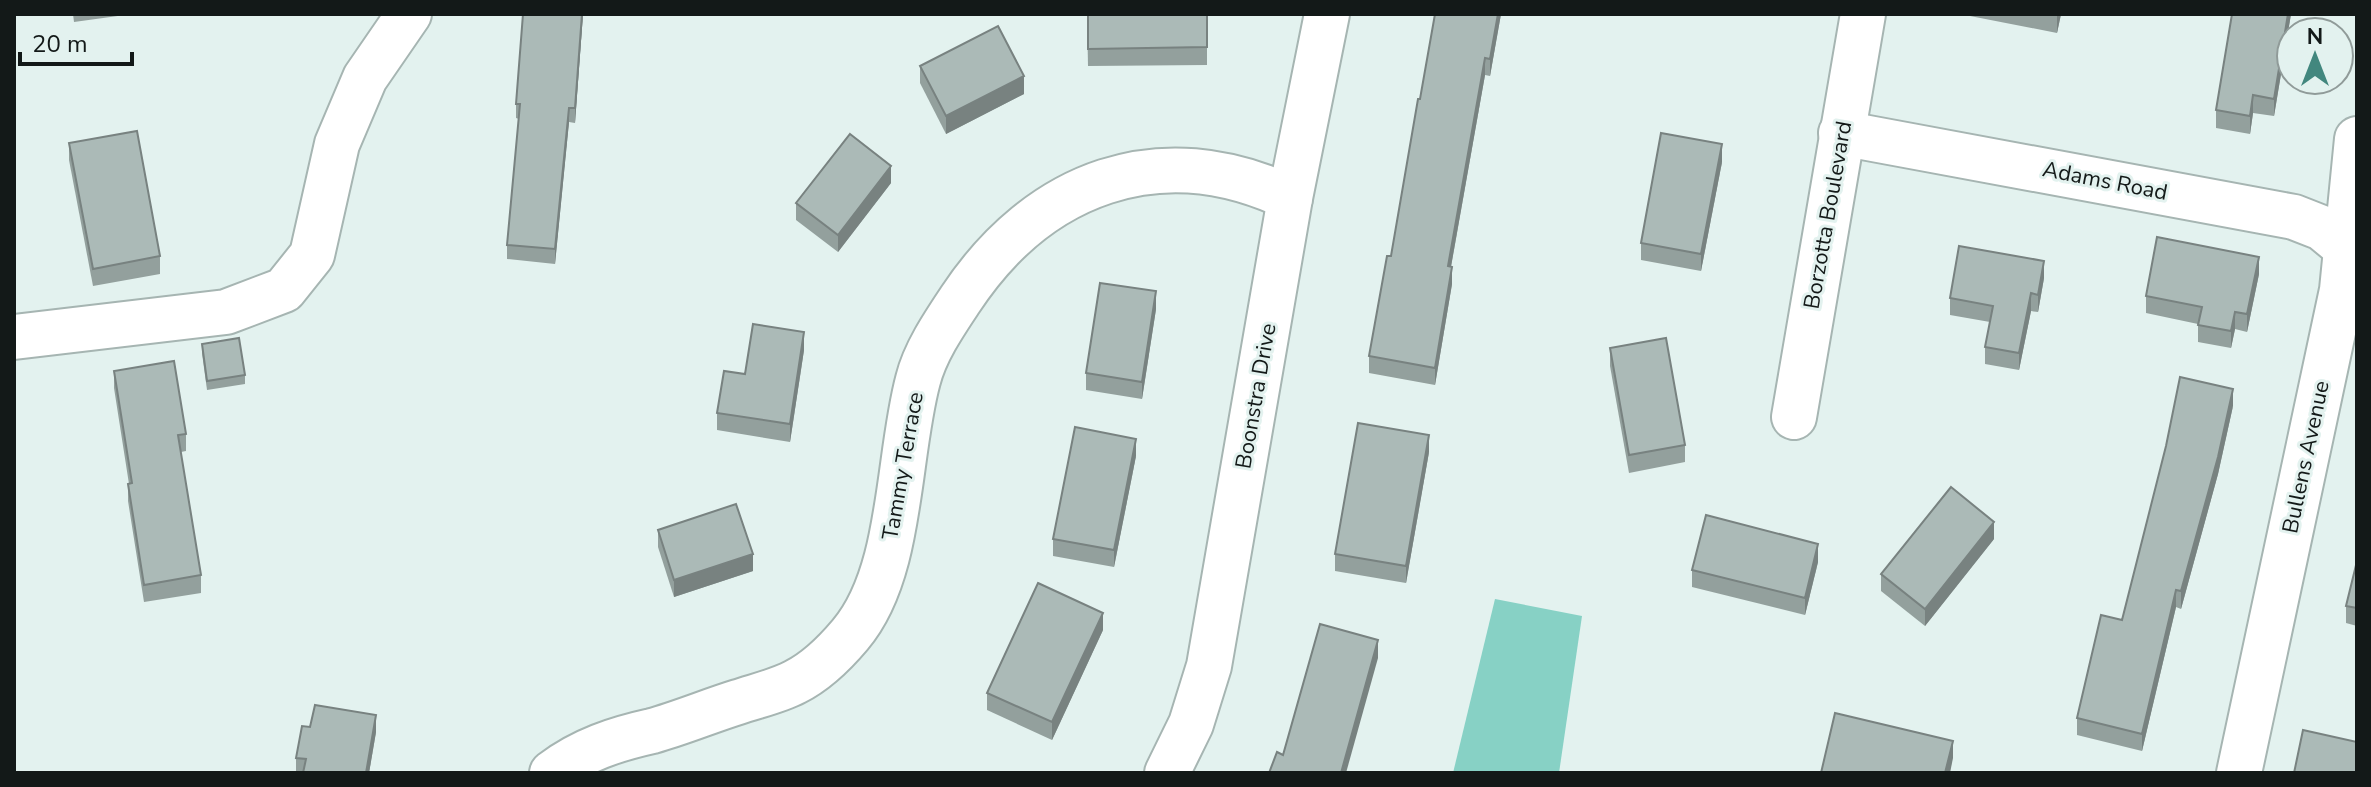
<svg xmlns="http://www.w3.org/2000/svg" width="2371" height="787" font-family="'Nunito Sans',sans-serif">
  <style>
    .green { fill: #87d1c5 }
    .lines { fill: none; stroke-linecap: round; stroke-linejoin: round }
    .minor-casing { stroke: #a6b5b2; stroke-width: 48 }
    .minor { stroke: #fff; stroke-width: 44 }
    .wall { fill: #93a09d }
    .shaded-wall { fill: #788280 }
    .building { fill: #abbab7; stroke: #788280; stroke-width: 2 }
    .labels { text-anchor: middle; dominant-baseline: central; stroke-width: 6; stroke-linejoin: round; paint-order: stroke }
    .street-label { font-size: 22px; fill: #131918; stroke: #e3f2ef }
  </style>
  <rect width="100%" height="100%" fill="#e3f2ef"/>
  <path class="green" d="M 1495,599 L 1582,616 L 1559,773 L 1453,773 Z"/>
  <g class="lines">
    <defs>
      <g id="minor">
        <path d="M 1841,133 L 2294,217 L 2322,228 L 2357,257"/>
        <path d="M 14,337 L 226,312 L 284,290 L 312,255 L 337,144 L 365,78 L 409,14"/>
        <path d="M 1794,417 L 1863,14"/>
        <path d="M 552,773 C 582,750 616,739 652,731 C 681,723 709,711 738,702 C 756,696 778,691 795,682 C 817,671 834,654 850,635 C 903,573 897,457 918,380 C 925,352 944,324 960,300 C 1038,182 1160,136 1290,198"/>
        <path d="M 1167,773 L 1191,724 L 1209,666 L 1290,198 L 1327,14"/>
        <path d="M 2239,773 L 2342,290 L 2357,139"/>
      </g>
    </defs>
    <use href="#minor" class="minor-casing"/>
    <use href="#minor" class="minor"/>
  </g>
  <g class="wall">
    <path d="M 73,14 L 125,14 L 125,15 L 74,22 Z"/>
    <path d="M 523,14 L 583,14 L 575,123 L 569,122 L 555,264 L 507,259 L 507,245 L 519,119 L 516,118 L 516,104 Z"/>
    <path d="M 1087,14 L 1207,14 L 1207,65 L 1088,66 Z"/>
    <path d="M 1501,14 L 1490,76 L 1485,75 L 1451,267 L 1452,284 L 1435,385 L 1369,373 L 1369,356 L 1391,256 L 1420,99 Z"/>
    <path d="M 1970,14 L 2061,14 L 2057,33 L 1970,16 Z"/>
    <path d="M 2232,14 L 2291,14 L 2274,116 L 2253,113 L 2250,134 L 2216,128 L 2216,110 Z"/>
    <path d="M 920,66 L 1024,94 L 946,134 L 920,83 Z"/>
    <path d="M 69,143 L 160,256 L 160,274 L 93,286 L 69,160 Z"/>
    <path d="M 1722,162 L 1701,271 L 1641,260 L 1641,243 Z"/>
    <path d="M 891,183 L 838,252 L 796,220 L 796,203 Z"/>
    <path d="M 2259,274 L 2247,332 L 2235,329 L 2231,348 L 2198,342 L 2198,324 L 2146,313 L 2146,296 Z"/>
    <path d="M 2044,278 L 2038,312 L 2031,311 L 2019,370 L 1985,364 L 1985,347 L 1990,322 L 1950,315 L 1950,298 Z"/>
    <path d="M 1156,309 L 1142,399 L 1086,390 L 1086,373 Z"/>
    <path d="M 202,344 L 245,375 L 245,384 L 207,390 L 202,353 Z"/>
    <path d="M 1610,348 L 1685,445 L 1685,462 L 1629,473 L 1610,366 Z"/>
    <path d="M 804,350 L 790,442 L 717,430 L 717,413 L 745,374 Z"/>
    <path d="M 114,371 L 186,434 L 186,451 L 181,452 L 201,575 L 201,593 L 144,602 L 128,501 L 128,484 L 129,484 L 114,388 Z"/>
    <path d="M 2233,406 L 2218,474 L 2181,609 L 2176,607 L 2142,751 L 2077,735 L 2077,718 Z"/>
    <path d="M 1429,452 L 1406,583 L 1335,571 L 1335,554 Z"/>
    <path d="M 1136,456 L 1114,567 L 1053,556 L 1053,539 Z"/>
    <path d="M 658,530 L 753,571 L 674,597 L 658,547 Z"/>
    <path d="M 1994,539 L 1925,626 L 1881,591 L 1881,574 Z"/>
    <path d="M 2357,561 L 2357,626 L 2346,623 L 2346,606 Z"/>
    <path d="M 1818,562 L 1805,615 L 1692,587 L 1692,570 Z"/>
    <path d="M 1103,630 L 1052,740 L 987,710 L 987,693 Z"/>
    <path d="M 310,727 L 376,732 L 369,773 L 296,773 L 296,758 Z"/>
  </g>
  <g class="shaded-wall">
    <path d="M 582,14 L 583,14 L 575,123 L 575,108 Z"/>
    <path d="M 1498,14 L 1501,14 L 1490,76 L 1490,59 Z"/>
    <path d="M 2058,14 L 2061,14 L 2057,33 L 2057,16 Z"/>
    <path d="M 2288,14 L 2291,14 L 2274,116 L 2274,99 Z"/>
    <path d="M 1485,58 L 1485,75 L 1448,283 L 1448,266 Z"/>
    <path d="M 1024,76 L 1024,94 L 946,134 L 946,116 Z"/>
    <path d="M 2253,95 L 2253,113 L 2250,134 L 2250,116 Z"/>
    <path d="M 569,108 L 569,122 L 555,264 L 555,249 Z"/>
    <path d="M 1722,144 L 1722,162 L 1701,271 L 1701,254 Z"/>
    <path d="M 891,166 L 891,183 L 838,252 L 838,235 Z"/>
    <path d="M 2259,257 L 2259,274 L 2247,332 L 2247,314 Z"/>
    <path d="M 2044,261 L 2044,278 L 2038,312 L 2038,295 Z"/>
    <path d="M 1452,267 L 1452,284 L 1435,385 L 1435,368 Z"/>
    <path d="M 1156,291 L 1156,309 L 1142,399 L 1142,382 Z"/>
    <path d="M 2031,293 L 2031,311 L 2019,370 L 2019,353 Z"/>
    <path d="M 2235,312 L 2235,329 L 2231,348 L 2231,331 Z"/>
    <path d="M 804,332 L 804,350 L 790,442 L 790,424 Z"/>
    <path d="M 2233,389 L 2233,406 L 2218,474 L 2181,609 L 2181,591 Z"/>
    <path d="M 1429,435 L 1429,452 L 1406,583 L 1406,566 Z"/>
    <path d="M 1136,439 L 1136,456 L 1114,567 L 1114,550 Z"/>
    <path d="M 1994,522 L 1994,539 L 1925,626 L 1925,609 Z"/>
    <path d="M 1818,544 L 1818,562 L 1805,615 L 1805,598 Z"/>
    <path d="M 753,554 L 753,571 L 674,597 L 674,580 Z"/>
    <path d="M 2176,590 L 2176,607 L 2142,751 L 2142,734 Z"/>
    <path d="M 1103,613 L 1103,630 L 1052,740 L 1052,722 Z"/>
    <path d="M 1378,640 L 1378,658 L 1346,773 L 1341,773 Z"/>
    <path d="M 376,715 L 376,732 L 369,773 L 366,773 Z"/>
    <path d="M 1953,741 L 1953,758 L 1950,773 L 1945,773 Z"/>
  </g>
  <g class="building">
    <path d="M 523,14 L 582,14 L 575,108 L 569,108 L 555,249 L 507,245 L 520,104 L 516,104 Z"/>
    <path d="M 1088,14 L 1207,14 L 1207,47 L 1088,49 Z"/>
    <path d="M 1435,14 L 1498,14 L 1490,59 L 1485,58 L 1448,266 L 1452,267 L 1435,368 L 1369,356 L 1387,256 L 1391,256 L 1418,99 L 1420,99 Z"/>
    <path d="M 2232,14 L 2288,14 L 2274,99 L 2253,95 L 2250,116 L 2216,110 Z"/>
    <path d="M 998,26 L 1024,76 L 946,116 L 920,66 Z"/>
    <path d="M 137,131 L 160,256 L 93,269 L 69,143 Z"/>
    <path d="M 1661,133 L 1722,144 L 1701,254 L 1641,243 Z"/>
    <path d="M 850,134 L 891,166 L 838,235 L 796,203 Z"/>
    <path d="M 2157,237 L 2259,257 L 2247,314 L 2235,312 L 2231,331 L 2198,325 L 2202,307 L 2146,296 Z"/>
    <path d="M 1959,246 L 2044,261 L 2038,295 L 2031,293 L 2019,353 L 1985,347 L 1993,306 L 1950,298 Z"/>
    <path d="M 1100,283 L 1156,291 L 1142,382 L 1086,373 Z"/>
    <path d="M 753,324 L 804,332 L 790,424 L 717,413 L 724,371 L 745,374 Z"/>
    <path d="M 239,338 L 245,375 L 207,381 L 202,344 Z"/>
    <path d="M 1666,338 L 1685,445 L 1629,455 L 1610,348 Z"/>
    <path d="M 174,361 L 186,434 L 178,435 L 201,575 L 144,585 L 128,484 L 132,483 L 114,371 Z"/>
    <path d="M 2180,377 L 2233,389 L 2218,457 L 2181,591 L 2176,590 L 2142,734 L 2077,718 L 2101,615 L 2122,620 L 2166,446 Z"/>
    <path d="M 1358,423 L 1429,435 L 1406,566 L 1335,554 Z"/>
    <path d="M 1075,427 L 1136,439 L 1114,550 L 1053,539 Z"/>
    <path d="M 1951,487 L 1994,522 L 1925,609 L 1881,574 Z"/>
    <path d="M 736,504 L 753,554 L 674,580 L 658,530 Z"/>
    <path d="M 1706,515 L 1818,544 L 1805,598 L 1692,570 Z"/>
    <path d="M 2357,561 L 2357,608 L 2346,606 Z"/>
    <path d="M 1038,583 L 1103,613 L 1052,722 L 987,693 Z"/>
    <path d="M 1320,624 L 1378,640 L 1341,773 L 1269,773 L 1277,752 L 1283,755 Z"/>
    <path d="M 315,705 L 376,715 L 366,773 L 303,773 L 306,759 L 296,758 L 302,726 L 310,727 Z"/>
    <path d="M 1835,713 L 1953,741 L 1945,773 L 1821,773 Z"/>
    <path d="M 2303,730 L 2357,742 L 2357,773 L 2294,773 Z"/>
  </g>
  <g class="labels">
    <g class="street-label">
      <text transform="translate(2105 181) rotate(11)">Adams Road</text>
      <text transform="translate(1828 215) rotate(-80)">Borzotta Boulevard</text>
      <text transform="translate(1256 396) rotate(-80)">Boonstra Drive</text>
      <text transform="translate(2306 457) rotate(-78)">Bullens Avenue</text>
      <text transform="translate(903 466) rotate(-80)">Tammy Terrace</text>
    </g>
  </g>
  <rect width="2371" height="787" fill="none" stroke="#131918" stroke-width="32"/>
  <g transform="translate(2315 56)"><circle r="38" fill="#e3f2ef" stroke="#909b99" stroke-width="2"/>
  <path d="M0-6L14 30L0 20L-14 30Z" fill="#42877e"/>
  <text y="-12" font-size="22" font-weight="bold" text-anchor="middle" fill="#131918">N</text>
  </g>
  <path d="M20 52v12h112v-12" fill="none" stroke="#131918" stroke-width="4"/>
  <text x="32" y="52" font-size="24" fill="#131918" stroke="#e3f2ef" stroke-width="6" paint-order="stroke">20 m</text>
</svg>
